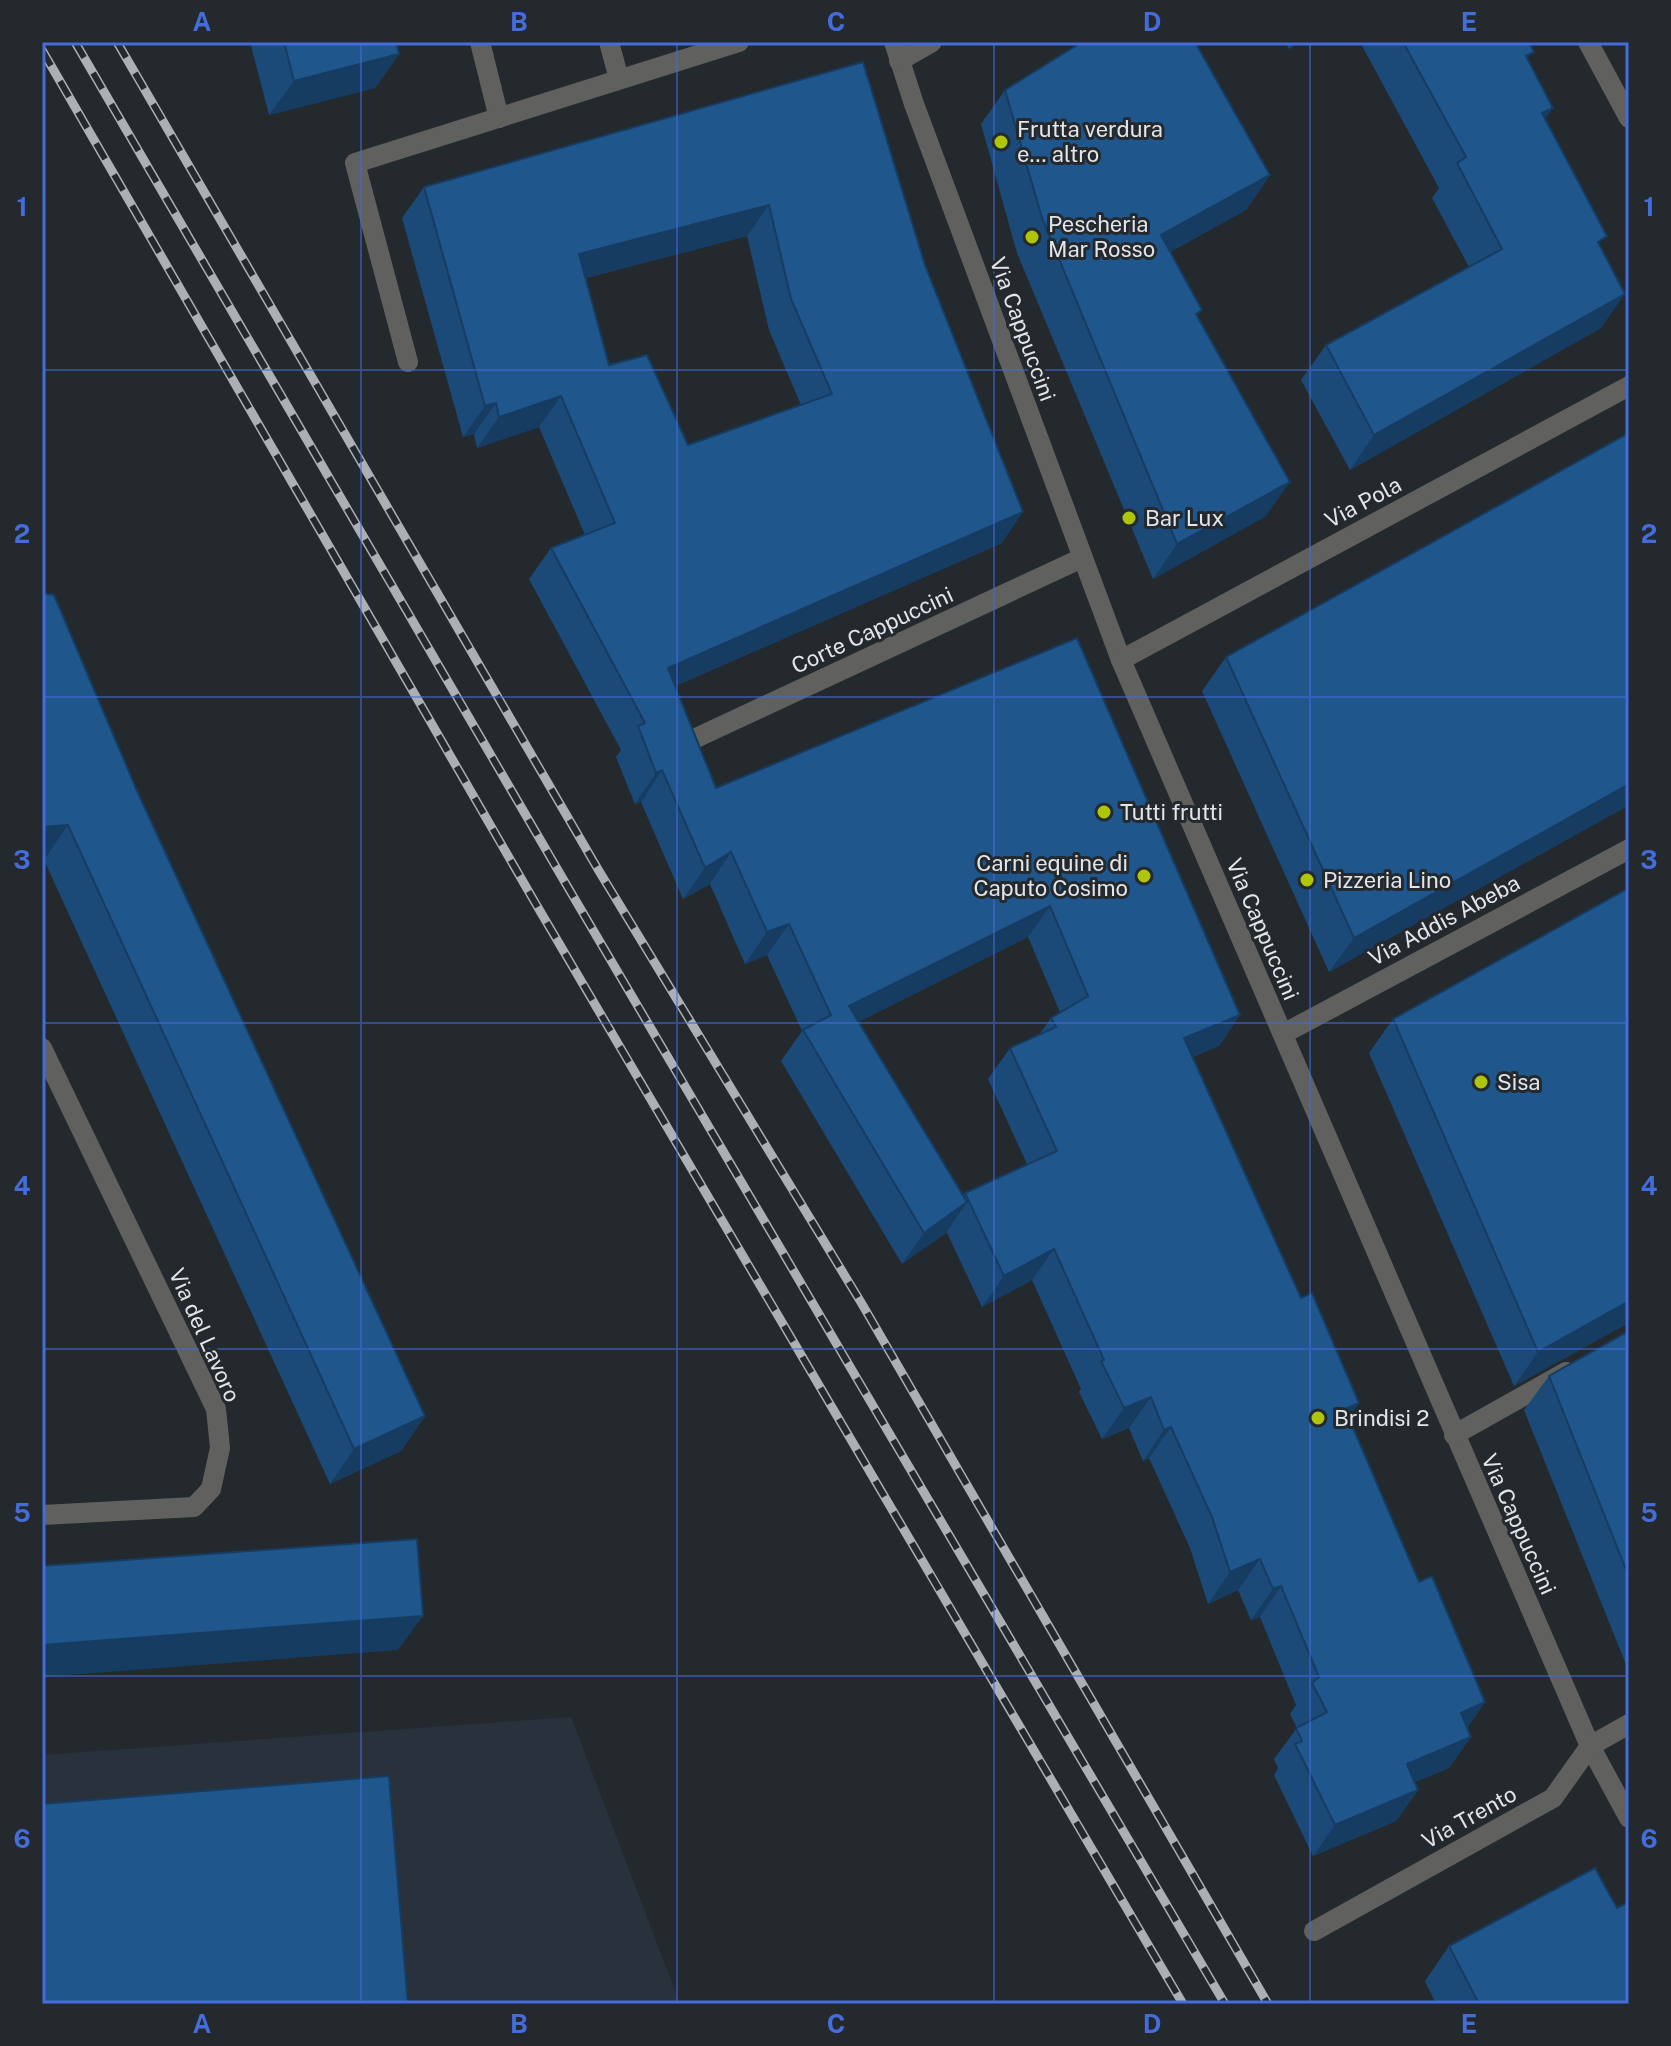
<svg xmlns="http://www.w3.org/2000/svg" width="1671" height="2046" font-family="'Public Sans',sans-serif">
  <style>
    .built { fill: #29323c }
    .lines { fill: none; stroke-linecap: round; stroke-linejoin: round }
    .minor { stroke: #60615e; stroke-width: 20 }
    .rail-casing { stroke: #acafb4; stroke-width: 9 }
    .rail { stroke: #24292e; stroke-width: 6; stroke-dasharray: 18; stroke-linecap: butt }
    .wall { fill: #1b4a78; fill-rule: evenodd }
    .shaded-wall { fill: #163c62 }
    .building { fill: #1f568c; stroke: #163c62; stroke-width: 2; fill-rule: evenodd }
    .grid { fill: none; stroke: #446cdb; stroke-width: 2; stroke-opacity: 0.55 }
    .poi-dot { fill: #aec50a; stroke: #24292e; stroke-width: 3 }
    .labels { text-anchor: middle; dominant-baseline: central; stroke-width: 6; stroke-linejoin: round; paint-order: stroke }
    .poi-label { font-size: 22px; fill: #e2e5e9; stroke: #24292e; text-anchor: start }
    .street-label { font-size: 22px; fill: #e2e5e9; stroke: #24292e }
    .neatline { fill: none; stroke: #446cdb; stroke-width: 3 }
    .grid-label { font-size: 26px; text-anchor: middle; font-weight: bold; fill: #446cdb }
  </style>
  <rect width="100%" height="100%" fill="#24292e"/>
  <path class="built" d="M 571,1717 L 680,2004 L 42,2004 L 42,1755 Z"/>
  <g class="lines">
    <g class="minor">
      <path d="M 480,42 L 499,118"/>
      <path d="M 609,42 L 619,79"/>
      <path d="M 894,42 L 914,104 L 1121,660 L 1590,1746 L 1629,1818"/>
      <path d="M 1588,42 L 1629,118"/>
      <path d="M 899,61 L 932,42"/>
      <path d="M 408,362 L 355,163 L 739,42"/>
      <path d="M 1121,660 L 1629,386"/>
      <path d="M 681,745 L 1082,558"/>
      <path d="M 1283,1034 L 1629,849"/>
      <path d="M 42,1048 L 216,1409 L 220,1448 L 211,1489 L 194,1507 L 42,1515"/>
      <path d="M 1454,1435 L 1566,1372"/>
      <path d="M 1314,1931 L 1553,1798 L 1590,1746 L 1629,1724"/>
    </g>
    <defs>
      <g id="rail">
        <path d="M 75,42 L 573,896 L 1225,2004"/>
        <path d="M 117,42 L 599,871 L 862,1304 L 1268,2004"/>
        <path d="M 42,50 L 540,911 L 1183,2004"/>
      </g>
    </defs>
    <use href="#rail" class="rail-casing"/>
    <use href="#rail" class="rail"/>
  </g>
  <g class="wall">
    <path d="M 250,42 L 396,42 L 399,54 L 375,88 L 269,115 Z"/>
    <path d="M 1285,42 L 1301,42 L 1289,49 Z"/>
    <path d="M 1360,42 L 1529,42 L 1528,60 L 1545,119 L 1600,246 L 1601,328 L 1350,470 L 1301,380 L 1326,345 L 1469,267 L 1432,198 L 1439,188 Z"/>
    <path d="M 863,62 L 1002,543 L 675,686 L 716,788 L 1077,638 L 1240,1015 L 1219,1046 L 1193,1057 L 1301,1298 L 1359,1403 L 1349,1417 L 1419,1582 L 1485,1702 L 1467,1728 L 1471,1737 L 1449,1768 L 1415,1782 L 1418,1790 L 1396,1821 L 1313,1856 L 1274,1775 L 1278,1768 L 1274,1759 L 1297,1728 L 1290,1714 L 1296,1705 L 1260,1617 L 1251,1620 L 1238,1590 L 1208,1604 L 1190,1548 L 1149,1458 L 1143,1461 L 1129,1428 L 1102,1439 L 1079,1392 L 1081,1389 L 1032,1280 L 982,1307 L 946,1231 L 902,1264 L 781,1061 L 802,1031 L 767,955 L 745,964 L 710,884 L 683,899 L 641,802 L 635,804 L 616,757 L 621,750 L 529,579 L 551,548 L 585,535 L 539,427 L 477,448 L 474,434 L 463,437 L 402,218 L 424,187 ZM 747,236 L 769,330 L 801,405 L 688,445 L 609,365 L 586,278 ZM 1028,937 L 1060,1012 L 1051,1018 L 1039,1035 L 1010,1048 L 988,1079 L 1027,1164 L 965,1193 L 963,1196 L 858,1022 Z"/>
    <path d="M 1005,90 L 1270,175 L 1246,210 L 1170,252 L 1197,316 L 1266,516 L 1153,579 L 1017,253 L 981,124 Z"/>
    <path d="M 1629,433 L 1629,805 L 1329,972 L 1202,691 L 1226,657 Z"/>
    <path d="M 42,593 L 138,793 L 425,1416 L 401,1451 L 330,1484 L 44,860 L 42,860 Z"/>
    <path d="M 1629,888 L 1629,1324 L 1623,1326 L 1514,1386 L 1369,1053 L 1393,1019 Z"/>
    <path d="M 1629,1331 L 1629,1672 L 1524,1410 L 1549,1376 Z"/>
    <path d="M 1617,1908 L 1629,2004 L 1436,2004 L 1425,1981 L 1449,1946 Z"/>
  </g>
  <g class="shaded-wall">
    <path d="M 1294,42 L 1301,42 L 1289,49 Z"/>
    <path d="M 399,54 L 375,88 L 269,115 L 294,81 Z"/>
    <path d="M 1553,108 L 1528,143 L 1542,113 Z"/>
    <path d="M 1270,175 L 1246,210 L 1136,270 L 1161,235 Z"/>
    <path d="M 769,205 L 747,236 L 558,285 L 579,254 Z"/>
    <path d="M 1625,294 L 1601,328 L 1350,470 L 1374,435 Z"/>
    <path d="M 561,396 L 539,427 L 477,448 L 499,417 Z"/>
    <path d="M 496,403 L 474,434 L 463,437 L 485,406 Z"/>
    <path d="M 1290,482 L 1266,516 L 1153,579 L 1177,544 Z"/>
    <path d="M 1023,512 L 1002,543 L 646,699 L 668,668 Z"/>
    <path d="M 662,770 L 641,802 L 635,804 L 656,773 Z"/>
    <path d="M 1629,784 L 1629,805 L 1329,972 L 1354,938 Z"/>
    <path d="M 68,825 L 44,860 L 42,860 L 42,827 Z"/>
    <path d="M 731,852 L 710,884 L 683,899 L 705,868 Z"/>
    <path d="M 1050,906 L 1028,937 L 827,1037 L 849,1006 Z"/>
    <path d="M 789,924 L 767,955 L 745,964 L 767,932 Z"/>
    <path d="M 1240,1015 L 1219,1046 L 1162,1069 L 1184,1038 Z"/>
    <path d="M 967,1202 L 945,1234 L 902,1264 L 924,1233 Z"/>
    <path d="M 1054,1249 L 1032,1280 L 982,1307 L 1004,1276 Z"/>
    <path d="M 1629,1301 L 1629,1324 L 1623,1326 L 1514,1386 L 1538,1352 Z"/>
    <path d="M 1151,1397 L 1129,1428 L 1102,1439 L 1124,1408 Z"/>
    <path d="M 1359,1403 L 1337,1434 L 1345,1409 Z"/>
    <path d="M 425,1416 L 401,1451 L 330,1484 L 354,1449 Z"/>
    <path d="M 1171,1427 L 1149,1458 L 1143,1461 L 1164,1430 Z"/>
    <path d="M 1260,1559 L 1238,1590 L 1208,1604 L 1230,1572 Z"/>
    <path d="M 1281,1586 L 1260,1617 L 1251,1620 L 1273,1589 Z"/>
    <path d="M 423,1616 L 398,1650 L 42,1677 L 42,1645 Z"/>
    <path d="M 1485,1702 L 1463,1734 L 1461,1713 Z"/>
    <path d="M 1471,1737 L 1449,1768 L 1385,1795 L 1407,1764 Z"/>
    <path d="M 1418,1790 L 1396,1821 L 1313,1856 L 1335,1825 Z"/>
  </g>
  <g class="building">
    <path d="M 284,42 L 396,42 L 399,54 L 294,81 Z"/>
    <path d="M 1082,42 L 1195,42 L 1270,175 L 1161,235 L 1202,310 L 1196,314 L 1290,482 L 1177,544 L 1042,218 L 1005,90 Z"/>
    <path d="M 1403,42 L 1529,42 L 1534,52 L 1526,56 L 1553,108 L 1542,113 L 1607,236 L 1598,242 L 1625,294 L 1374,435 L 1326,345 L 1502,249 L 1457,163 L 1466,157 Z"/>
    <path d="M 863,62 L 925,265 L 1023,512 L 668,668 L 716,788 L 1077,638 L 1240,1015 L 1184,1038 L 1301,1298 L 1312,1293 L 1359,1403 L 1345,1409 L 1419,1582 L 1432,1576 L 1485,1702 L 1461,1713 L 1471,1737 L 1407,1764 L 1418,1790 L 1335,1825 L 1295,1744 L 1302,1741 L 1296,1728 L 1327,1712 L 1312,1683 L 1319,1677 L 1281,1586 L 1273,1589 L 1260,1559 L 1230,1572 L 1212,1517 L 1171,1427 L 1164,1430 L 1151,1397 L 1124,1408 L 1101,1361 L 1104,1360 L 1054,1249 L 1004,1276 L 965,1193 L 1057,1151 L 1010,1048 L 1056,1027 L 1051,1018 L 1088,996 L 1050,906 L 849,1006 L 967,1202 L 924,1233 L 803,1030 L 831,1015 L 789,924 L 767,932 L 731,852 L 705,868 L 662,770 L 656,773 L 638,726 L 645,723 L 551,548 L 615,523 L 561,396 L 499,417 L 496,403 L 485,406 L 424,187 ZM 769,205 L 791,299 L 832,394 L 688,445 L 647,355 L 609,365 L 579,254 Z"/>
    <path d="M 1629,433 L 1629,784 L 1354,938 L 1226,657 Z"/>
    <path d="M 42,593 L 54,595 L 138,793 L 425,1416 L 354,1449 L 68,825 L 42,827 Z"/>
    <path d="M 1629,888 L 1629,1301 L 1538,1352 L 1393,1019 Z"/>
    <path d="M 1629,1331 L 1629,1577 L 1549,1376 Z"/>
    <path d="M 417,1539 L 423,1616 L 42,1645 L 42,1566 Z"/>
    <path d="M 389,1776 L 408,2004 L 42,2004 L 42,1804 Z"/>
    <path d="M 1595,1868 L 1617,1908 L 1629,1902 L 1629,2004 L 1479,2004 L 1449,1946 Z"/>
  </g>
  <path class="grid" d="M 361,42 L 361,2004M 677,42 L 677,2004M 994,42 L 994,2004M 1310,42 L 1310,2004M 42,370 L 1629,370M 42,697 L 1629,697M 42,1023 L 1629,1023M 42,1349 L 1629,1349M 42,1676 L 1629,1676"/>
  <g class="poi-dot">
    <circle cx="1001" cy="142" r="8"/>
    <circle cx="1032" cy="237" r="8"/>
    <circle cx="1129" cy="518" r="8"/>
    <circle cx="1104" cy="812" r="8"/>
    <circle cx="1144" cy="876" r="8"/>
    <circle cx="1307" cy="880" r="8"/>
    <circle cx="1481" cy="1082" r="8"/>
    <circle cx="1318" cy="1418" r="8"/>
  </g>
  <g class="labels">
    <g class="poi-label">
      <text x="1017" y="129">Frutta verdura<tspan x="1017" dy="25">e... altro</tspan></text>
      <text x="1048" y="224">Pescheria<tspan x="1048" dy="25">Mar Rosso</tspan></text>
      <text x="1145" y="518">Bar Lux</text>
      <text x="1120" y="812">Tutti frutti</text>
      <text x="1128" y="863" text-anchor="end">Carni equine di<tspan x="1128" dy="25">Caputo Cosimo</tspan></text>
      <text x="1323" y="880">Pizzeria Lino</text>
      <text x="1497" y="1082">Sisa</text>
      <text x="1334" y="1418">Brindisi 2</text>
    </g>
    <g class="street-label">
      <text transform="translate(1023 329) rotate(70)">Via Cappuccini</text>
      <text transform="translate(1363 502) rotate(-28)">Via Pola</text>
      <text transform="translate(872 630) rotate(-25)">Corte Cappuccini</text>
      <text transform="translate(1444 920) rotate(-28)">Via Addis Abeba</text>
      <text transform="translate(1263 929) rotate(67)">Via Cappuccini</text>
      <text transform="translate(205 1335) rotate(66)">Via del Lavoro</text>
      <text transform="translate(1519 1524) rotate(66)">Via Cappuccini</text>
      <text transform="translate(1469 1817) rotate(-29)">Via Trento</text>
    </g>
  </g>
  <rect width="1671" height="2046" fill="none" stroke="#24292e" stroke-width="88"/>
  <rect x="44" y="44" width="1583" height="1958" class="neatline"/>
  <g class="grid-label">
    <text x="202" y="31">A</text>
    <text x="519" y="31">B</text>
    <text x="836" y="31">C</text>
    <text x="1152" y="31">D</text>
    <text x="1469" y="31">E</text>
    <text x="22" y="216">1</text>
    <text x="1649" y="216">1</text>
    <text x="22" y="543">2</text>
    <text x="1649" y="543">2</text>
    <text x="22" y="869">3</text>
    <text x="1649" y="869">3</text>
    <text x="22" y="1195">4</text>
    <text x="1649" y="1195">4</text>
    <text x="22" y="1522">5</text>
    <text x="1649" y="1522">5</text>
    <text x="22" y="1848">6</text>
    <text x="1649" y="1848">6</text>
    <text x="202" y="2033">A</text>
    <text x="519" y="2033">B</text>
    <text x="836" y="2033">C</text>
    <text x="1152" y="2033">D</text>
    <text x="1469" y="2033">E</text>
  </g>
</svg>
